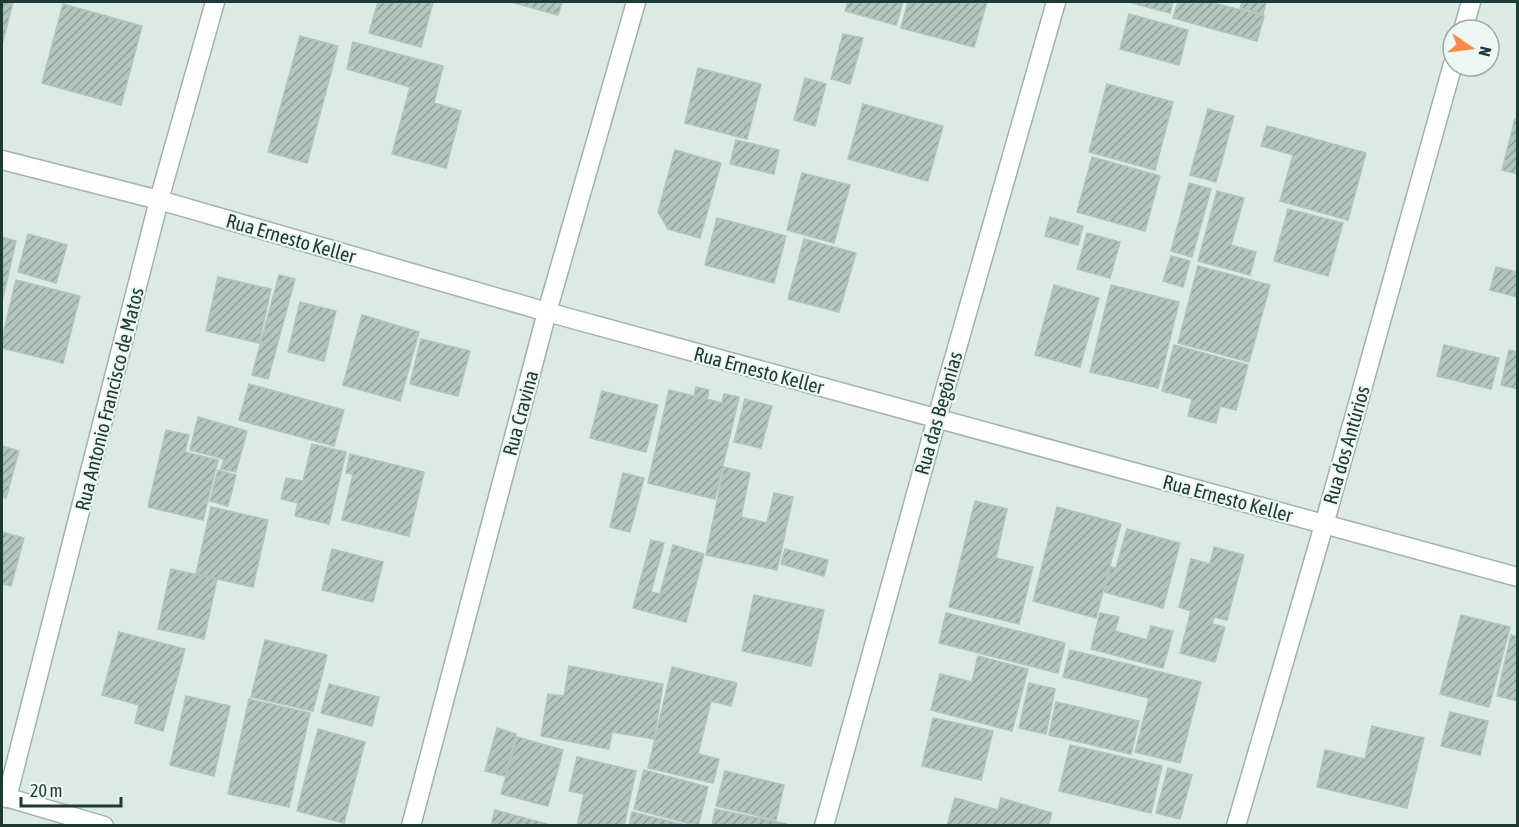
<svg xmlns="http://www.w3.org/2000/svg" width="1519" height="827" font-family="'Asap Condensed',sans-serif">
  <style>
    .building { fill: url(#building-hatch); stroke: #afc4be; stroke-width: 1.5 }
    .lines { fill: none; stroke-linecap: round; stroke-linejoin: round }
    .minor-casing { stroke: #9fb2ae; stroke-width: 21 }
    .minor { stroke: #fff; stroke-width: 18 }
    .labels { text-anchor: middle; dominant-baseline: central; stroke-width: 4.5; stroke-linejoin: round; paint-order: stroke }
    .street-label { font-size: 20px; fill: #1d3b36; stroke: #edf7f3 }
  </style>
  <defs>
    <pattern id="building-hatch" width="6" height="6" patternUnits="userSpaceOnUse" patternTransform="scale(1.5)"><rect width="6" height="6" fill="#b2c5bf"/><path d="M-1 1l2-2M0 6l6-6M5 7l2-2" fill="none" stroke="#90a19c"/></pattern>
  </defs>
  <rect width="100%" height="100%" fill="#dceae6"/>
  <g class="building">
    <path d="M 2,2 L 13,2 L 2,45 Z"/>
    <path d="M 378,2 L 433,2 L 421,47 L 369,33 Z"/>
    <path d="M 511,2 L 562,2 L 558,15 Z"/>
    <path d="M 848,2 L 903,2 L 896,25 L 845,11 Z"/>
    <path d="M 908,2 L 987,2 L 974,47 L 901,28 Z"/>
    <path d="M 1128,2 L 1173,2 L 1170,13 Z"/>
    <path d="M 1178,2 L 1210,2 L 1264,16 L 1257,41 L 1173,18 Z"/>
    <path d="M 1242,2 L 1266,2 L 1263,14 L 1240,8 Z"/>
    <path d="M 63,4 L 142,26 L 121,105 L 42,83 Z"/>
    <path d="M 1129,14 L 1188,30 L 1179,65 L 1120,49 Z"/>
    <path d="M 843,34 L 863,38 L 850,84 L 831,79 Z"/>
    <path d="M 300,36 L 338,46 L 307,163 L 268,152 Z"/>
    <path d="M 353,42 L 443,66 L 434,103 L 461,111 L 446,168 L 392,154 L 410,87 L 347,69 Z"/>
    <path d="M 698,68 L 761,84 L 747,139 L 685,123 Z"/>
    <path d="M 805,78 L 826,84 L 815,126 L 794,120 Z"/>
    <path d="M 1107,84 L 1173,102 L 1155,170 L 1089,152 Z"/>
    <path d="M 863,104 L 943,126 L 928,181 L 848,159 Z"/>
    <path d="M 1208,109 L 1234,116 L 1216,182 L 1190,175 Z"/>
    <path d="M 1515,119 L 1518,119 L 1518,174 L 1502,170 Z"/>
    <path d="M 1267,126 L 1366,153 L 1348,220 L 1280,201 L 1293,155 L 1261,146 Z"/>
    <path d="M 736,140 L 779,150 L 774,174 L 730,164 Z"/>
    <path d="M 675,150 L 721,163 L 700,238 L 668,229 L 658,212 Z"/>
    <path d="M 1092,157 L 1160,176 L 1145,231 L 1077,212 Z"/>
    <path d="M 802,173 L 850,185 L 834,243 L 787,230 Z"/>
    <path d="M 1189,183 L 1211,189 L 1192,257 L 1171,251 Z"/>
    <path d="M 1217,191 L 1244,198 L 1231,245 L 1256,252 L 1250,275 L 1198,261 Z"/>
    <path d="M 1288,209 L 1343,223 L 1328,276 L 1274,261 Z"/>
    <path d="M 1050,217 L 1083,226 L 1078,245 L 1045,236 Z"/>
    <path d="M 717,218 L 786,236 L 774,283 L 705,265 Z"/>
    <path d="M 1087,233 L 1120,242 L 1110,278 L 1077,269 Z"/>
    <path d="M 28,234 L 67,245 L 56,283 L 18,272 Z"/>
    <path d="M 2,237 L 16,241 L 2,302 Z"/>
    <path d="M 804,239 L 856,253 L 839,312 L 788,299 Z"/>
    <path d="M 1171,256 L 1190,261 L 1183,287 L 1163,281 Z"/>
    <path d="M 1198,266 L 1270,285 L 1249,362 L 1178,343 Z"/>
    <path d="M 1496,267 L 1518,272 L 1518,297 L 1490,290 Z"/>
    <path d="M 279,275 L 295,279 L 268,379 L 252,375 Z"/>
    <path d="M 218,277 L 271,289 L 259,343 L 206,331 Z"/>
    <path d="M 16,280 L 80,296 L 63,363 L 2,348 L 2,339 Z"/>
    <path d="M 1054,285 L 1099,298 L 1080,367 L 1035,355 Z"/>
    <path d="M 1111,285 L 1179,302 L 1158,388 L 1090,372 Z"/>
    <path d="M 300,302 L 336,311 L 324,361 L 288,352 Z"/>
    <path d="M 362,315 L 419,332 L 400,401 L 343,385 Z"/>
    <path d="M 421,339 L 470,351 L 458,396 L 410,384 Z"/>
    <path d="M 1174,345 L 1248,365 L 1236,410 L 1220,406 L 1216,423 L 1188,416 L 1192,399 L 1162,391 Z"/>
    <path d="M 1444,345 L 1499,358 L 1491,389 L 1437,376 Z"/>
    <path d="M 1509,350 L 1518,352 L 1518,389 L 1501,385 Z"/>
    <path d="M 249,384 L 344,410 L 334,446 L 239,420 Z"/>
    <path d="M 696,387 L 709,390 L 707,399 L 722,403 L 724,394 L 739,397 L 715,499 L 648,483 L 669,390 L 694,396 Z"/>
    <path d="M 602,391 L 658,405 L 646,452 L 590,438 Z"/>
    <path d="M 745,399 L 772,406 L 761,448 L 734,442 Z"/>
    <path d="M 198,417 L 247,431 L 236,472 L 221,469 L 224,459 L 190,450 Z"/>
    <path d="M 166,430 L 189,435 L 185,452 L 218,460 L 203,520 L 148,507 Z"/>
    <path d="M 312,444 L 346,452 L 329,524 L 295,516 L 298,503 L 281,499 L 286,478 L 303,481 Z"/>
    <path d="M 2,446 L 19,451 L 6,498 L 2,497 Z"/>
    <path d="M 350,454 L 424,472 L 409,536 L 342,520 L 353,474 L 346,473 Z"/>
    <path d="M 724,467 L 750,473 L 741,517 L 767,523 L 774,493 L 793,497 L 777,570 L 706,555 Z"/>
    <path d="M 218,470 L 236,475 L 228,506 L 210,501 Z"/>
    <path d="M 623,473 L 644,478 L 630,532 L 610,527 Z"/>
    <path d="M 975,501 L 1007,509 L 996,558 L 1033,567 L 1019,624 L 949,607 Z"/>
    <path d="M 211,507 L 268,520 L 253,587 L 196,574 Z"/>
    <path d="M 1057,507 L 1121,524 L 1096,618 L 1033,601 Z"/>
    <path d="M 1127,529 L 1180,543 L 1163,608 L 1104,592 L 1111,567 L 1116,568 Z"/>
    <path d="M 2,532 L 24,538 L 11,586 L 2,584 Z"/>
    <path d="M 651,540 L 664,543 L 651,592 L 660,594 L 673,545 L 704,554 L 686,622 L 633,608 Z"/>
    <path d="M 1214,547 L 1244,555 L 1227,620 L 1214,617 L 1212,624 L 1225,627 L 1215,662 L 1180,653 L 1191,611 L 1179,607 L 1191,559 L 1210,564 Z"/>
    <path d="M 332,549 L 383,562 L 373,602 L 322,590 Z"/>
    <path d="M 785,549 L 828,560 L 824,576 L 781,564 Z"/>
    <path d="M 171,569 L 217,579 L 204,639 L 158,629 Z"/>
    <path d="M 754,595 L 824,610 L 811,666 L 742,651 Z"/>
    <path d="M 946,613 L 1065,643 L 1058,673 L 939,643 Z"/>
    <path d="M 1100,613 L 1119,617 L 1115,631 L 1147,640 L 1151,626 L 1173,631 L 1163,668 L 1091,649 Z"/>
    <path d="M 1461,615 L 1510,627 L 1489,707 L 1440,694 Z"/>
    <path d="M 119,632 L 185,649 L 163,731 L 135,723 L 139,705 L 102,695 Z"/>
    <path d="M 1511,635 L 1518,637 L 1518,701 L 1497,696 Z"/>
    <path d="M 265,640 L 327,655 L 313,711 L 251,697 Z"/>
    <path d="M 1070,650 L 1201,682 L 1180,763 L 1135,752 L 1149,698 L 1063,677 Z"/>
    <path d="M 978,656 L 1028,669 L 1012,731 L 931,710 L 940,674 L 972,682 Z"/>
    <path d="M 569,666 L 663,684 L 654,739 L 612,732 L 609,749 L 541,736 L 548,694 L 564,696 Z"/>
    <path d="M 672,667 L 737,683 L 731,706 L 711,701 L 698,754 L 719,759 L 713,783 L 648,768 Z"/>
    <path d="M 1029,683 L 1055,689 L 1046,734 L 1019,728 Z"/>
    <path d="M 329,684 L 379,697 L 372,726 L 321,713 Z"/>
    <path d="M 186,696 L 230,706 L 214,776 L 170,765 Z"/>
    <path d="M 249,699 L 310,713 L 289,807 L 228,794 Z"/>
    <path d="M 1056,702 L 1139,721 L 1131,754 L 1049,735 Z"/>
    <path d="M 1450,712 L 1488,721 L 1480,755 L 1441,746 Z"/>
    <path d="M 933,718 L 993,731 L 981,780 L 922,766 Z"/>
    <path d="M 1372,726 L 1424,738 L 1407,808 L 1317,787 L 1325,750 L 1365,759 Z"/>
    <path d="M 497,728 L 516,734 L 505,776 L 485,771 Z"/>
    <path d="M 318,729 L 365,742 L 344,823 L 297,811 Z"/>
    <path d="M 517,737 L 563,750 L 548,806 L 501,794 Z"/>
    <path d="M 1070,745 L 1162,766 L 1151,813 L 1059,791 Z"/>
    <path d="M 577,757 L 636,771 L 624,826 L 577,826 L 584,794 L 569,791 Z"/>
    <path d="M 1168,768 L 1192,775 L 1180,819 L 1156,813 Z"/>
    <path d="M 644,770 L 708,787 L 698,826 L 634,809 Z"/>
    <path d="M 725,771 L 784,785 L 776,820 L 716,806 Z"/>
    <path d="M 955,798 L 998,810 L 1001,798 L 1052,813 L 1048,826 L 947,826 Z"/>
    <path d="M 715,809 L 787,824 L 712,826 Z"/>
    <path d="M 495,810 L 547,824 L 547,826 L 491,826 Z"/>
    <path d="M 632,812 L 689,826 L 629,826 Z"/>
  </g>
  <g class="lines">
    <defs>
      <g id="minor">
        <path d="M 1463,30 L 1471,2"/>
        <path d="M 2,160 L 159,200 L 547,312 L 1518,577"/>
        <path d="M 2,796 L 104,826"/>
        <path d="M 7,798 L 159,200 L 215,2"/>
        <path d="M 411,826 L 547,312 L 636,2"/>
        <path d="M 824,826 L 937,418 L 1056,2"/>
        <path d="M 1236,826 L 1324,525 L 1453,64"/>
      </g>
    </defs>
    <use href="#minor" class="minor-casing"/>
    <use href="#minor" class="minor"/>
  </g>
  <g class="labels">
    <g class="street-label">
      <text transform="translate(291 238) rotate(16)">Rua Ernesto Keller</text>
      <text transform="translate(759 370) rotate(15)">Rua Ernesto Keller</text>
      <text transform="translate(109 399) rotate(-76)">Rua Antonio Francisco de Matos</text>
      <text transform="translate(520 413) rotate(-75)">Rua Cravina</text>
      <text transform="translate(938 413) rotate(-74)">Rua das Begônias</text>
      <text transform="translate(1346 445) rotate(-74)">Rua dos Antúrios</text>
      <text transform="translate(1228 498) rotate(15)">Rua Ernesto Keller</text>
    </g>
  </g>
  <rect width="1519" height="827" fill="none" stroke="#1d3b36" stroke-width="6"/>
  <g transform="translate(1471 48) rotate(104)"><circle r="28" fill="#edf7f3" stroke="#9aaca7" stroke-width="1.5"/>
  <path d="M0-4.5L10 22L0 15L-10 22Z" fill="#ff8846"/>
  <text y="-9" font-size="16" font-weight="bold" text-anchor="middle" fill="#1d3b36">N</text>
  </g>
  <path d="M21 797v9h100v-9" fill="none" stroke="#1d3b36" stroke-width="3"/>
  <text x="30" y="797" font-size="18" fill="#1d3b36" stroke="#edf7f3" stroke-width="4.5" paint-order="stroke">20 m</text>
</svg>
